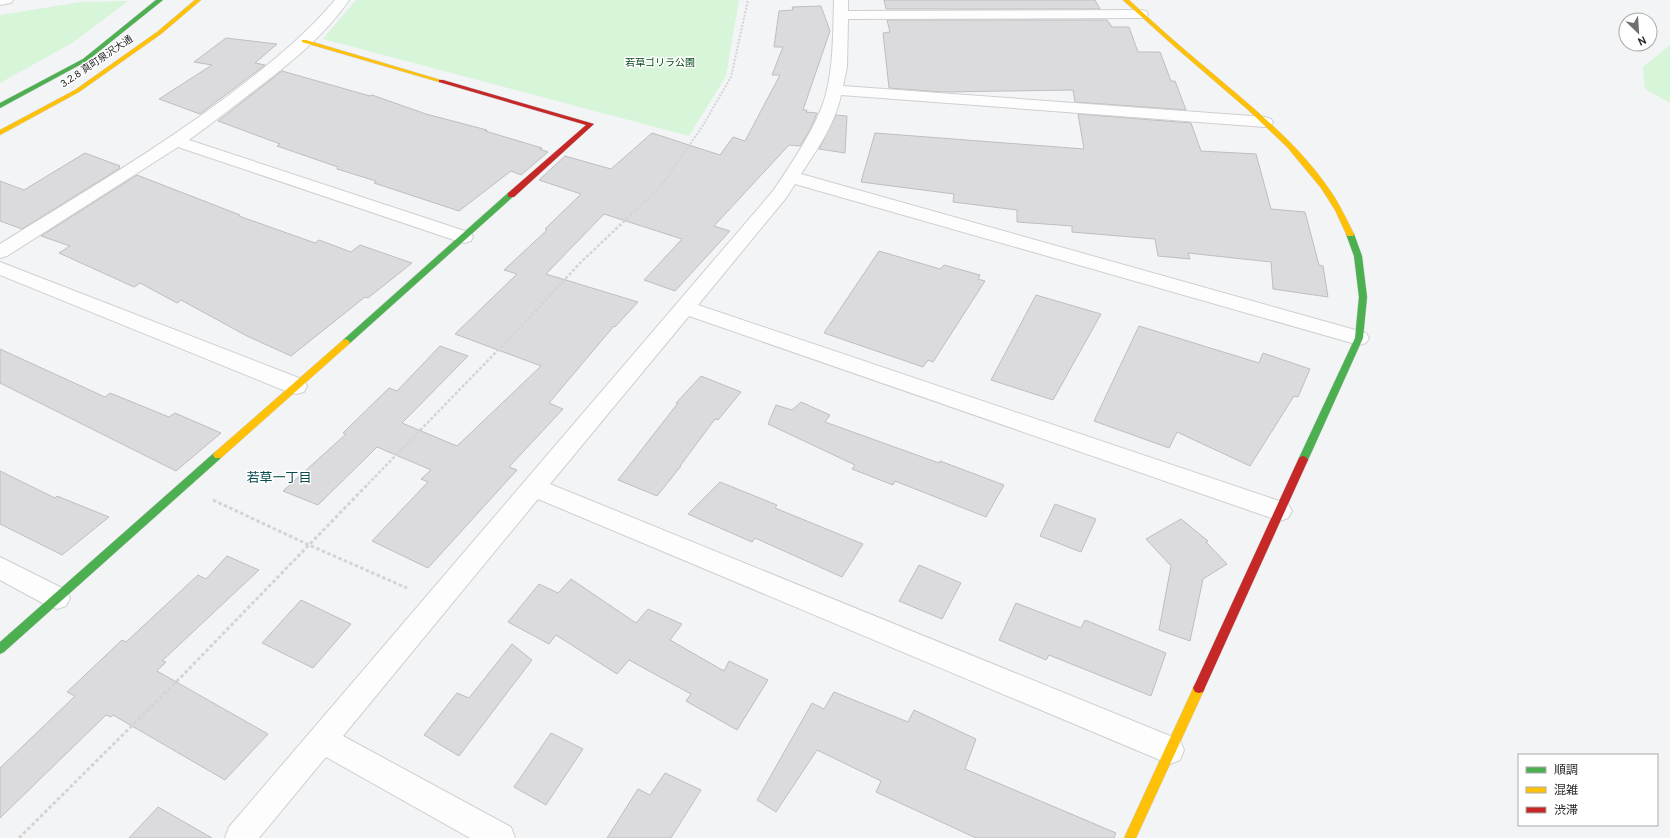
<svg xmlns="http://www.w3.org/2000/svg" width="1670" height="838" font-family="Overpass,'Noto Sans JP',sans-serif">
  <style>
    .green { fill: #d6f5d9 }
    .building { fill: #dbdbdd; stroke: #bebec0 }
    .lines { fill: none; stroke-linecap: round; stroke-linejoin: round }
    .street-casing { stroke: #cecfd0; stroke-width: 2 }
    .fast-casing { stroke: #cecfd0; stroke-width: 1 }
    .slow-casing { stroke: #cecfd0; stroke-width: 1 }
    .jam-casing { stroke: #cecfd0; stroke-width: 1 }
    .path-far2 { stroke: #d4d4d5; stroke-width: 2; stroke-dasharray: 2 1.5; stroke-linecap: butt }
    .path-far1 { stroke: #d4d4d5; stroke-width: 2.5; stroke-dasharray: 3 2; stroke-linecap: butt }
    .path { stroke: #d4d4d5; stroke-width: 3; stroke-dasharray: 3.5 2.5; stroke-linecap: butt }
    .street { fill: #fdfdfe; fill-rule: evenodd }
    .fast { fill: #4caf50; fill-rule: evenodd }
    .slow { fill: #ffc107; fill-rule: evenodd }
    .jam { fill: #c62828; fill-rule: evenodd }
    .labels { text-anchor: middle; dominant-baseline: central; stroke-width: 3; stroke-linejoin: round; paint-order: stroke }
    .far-street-label { font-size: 10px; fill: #28292a; stroke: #fff }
    .far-park-label { font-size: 10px; fill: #054414; stroke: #fff }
    .neighbourhood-label { font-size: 13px; fill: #084a4d; stroke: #fff }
  </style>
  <rect width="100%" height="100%" fill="#f3f4f6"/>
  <g class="green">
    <path d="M 356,0 L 739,0 L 726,76 L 689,136 L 323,39 Z"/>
    <path d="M 128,1 L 72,43 L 0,83 L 0,15 L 81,2 Z"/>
    <path d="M 1670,45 L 1670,103 L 1645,89 L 1643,67 Z"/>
  </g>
  <g class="building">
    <path d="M 884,0 L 1095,0 L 1100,9 L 886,9 Z"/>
    <path d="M 821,6 L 830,31 L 803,110 L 807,110 L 806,112 L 817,113 L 810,130 L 800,146 L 789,145 L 714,226 L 730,231 L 675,291 L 644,280 L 682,239 L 604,214 L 546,274 L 638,302 L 615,327 L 614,326 L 549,403 L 563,409 L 509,467 L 517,470 L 428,568 L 372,541 L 428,482 L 421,479 L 431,470 L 377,447 L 318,505 L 283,491 L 346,434 L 343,433 L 389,388 L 397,391 L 440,346 L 468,356 L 402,423 L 457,446 L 541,366 L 455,334 L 517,274 L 504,270 L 547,230 L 545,229 L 581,194 L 539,180 L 565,156 L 611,169 L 652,133 L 720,155 L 733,137 L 745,141 L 780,75 L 772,75 L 783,47 L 774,47 L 779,11 L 793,10 L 792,7 Z"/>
    <path d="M 887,20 L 1107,20 L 1112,27 L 1129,27 L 1138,52 L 1160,52 L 1171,81 L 1175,81 L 1186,110 L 1075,102 L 1073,90 L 942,92 L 889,88 L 883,33 L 890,32 Z"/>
    <path d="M 226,38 L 277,44 L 255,63 L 265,65 L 200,114 L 159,99 L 212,65 L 194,62 Z"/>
    <path d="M 282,71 L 370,96 L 372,95 L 426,114 L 487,130 L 485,131 L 542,148 L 540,149 L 548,152 L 521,175 L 511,171 L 459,211 L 374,183 L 376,181 L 337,169 L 338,167 L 277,146 L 280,144 L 218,121 Z"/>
    <path d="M 1078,114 L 1191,123 L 1201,151 L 1256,154 L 1271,209 L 1305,212 L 1319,265 L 1323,266 L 1328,297 L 1273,289 L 1271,262 L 1188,253 L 1190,259 L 1158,256 L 1155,239 L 1072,232 L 1072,226 L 1017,222 L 1017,210 L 953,202 L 954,194 L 861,182 L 875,133 L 1084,149 Z"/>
    <path d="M 836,115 L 847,116 L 845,153 L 819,149 Z"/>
    <path d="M 85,153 L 120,166 L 119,167 L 120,168 L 22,229 L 0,221 L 0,181 L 24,190 Z"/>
    <path d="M 137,175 L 240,215 L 239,216 L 315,243 L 319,240 L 351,252 L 360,245 L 412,263 L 368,298 L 365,297 L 291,356 L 247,336 L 181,300 L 177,303 L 140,283 L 134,287 L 59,253 L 70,246 L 41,236 Z"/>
    <path d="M 879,251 L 940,269 L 944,265 L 980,275 L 978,279 L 985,281 L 933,362 L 928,360 L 923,367 L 824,333 Z"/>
    <path d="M 1036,295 L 1101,314 L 1053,400 L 991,380 Z"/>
    <path d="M 1139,326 L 1259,363 L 1263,353 L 1310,369 L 1298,397 L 1294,396 L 1250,466 L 1177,432 L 1169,448 L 1094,421 Z"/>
    <path d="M 0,349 L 105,397 L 110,393 L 169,417 L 175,413 L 221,433 L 176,471 L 0,383 Z"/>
    <path d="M 701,376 L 741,392 L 718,420 L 715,419 L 680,466 L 681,466 L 657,496 L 618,480 L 678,403 L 676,403 Z"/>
    <path d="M 801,402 L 830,415 L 825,422 L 939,463 L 940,461 L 1004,485 L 986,517 L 895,481 L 893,485 L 852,469 L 855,465 L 768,424 L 776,405 L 792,410 Z"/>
    <path d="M 0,471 L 55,498 L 57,496 L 109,517 L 62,555 L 0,524 Z"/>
    <path d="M 720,482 L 777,505 L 775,508 L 863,544 L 842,577 L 755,538 L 752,542 L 688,514 Z"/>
    <path d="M 1055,504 L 1096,519 L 1081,552 L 1040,536 Z"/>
    <path d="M 1181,519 L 1208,541 L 1206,542 L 1227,564 L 1203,579 L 1190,641 L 1159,630 L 1171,566 L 1146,539 Z"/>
    <path d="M 227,556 L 259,570 L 162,661 L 166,662 L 157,671 L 268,734 L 225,780 L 113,715 L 111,717 L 106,715 L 0,818 L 0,768 L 75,696 L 67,692 L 122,640 L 126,642 L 198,575 L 206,579 Z"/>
    <path d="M 919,565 L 961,583 L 942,619 L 899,601 Z"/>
    <path d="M 571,579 L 636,623 L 648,609 L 682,624 L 670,640 L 724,671 L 729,661 L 768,680 L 737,730 L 686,701 L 691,694 L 629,660 L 617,674 L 556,635 L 549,644 L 508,622 L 539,584 L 558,593 Z"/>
    <path d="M 301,600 L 351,624 L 313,668 L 262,643 Z"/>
    <path d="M 1016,603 L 1081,628 L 1085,620 L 1166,653 L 1151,696 L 1049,655 L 1046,660 L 999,640 Z"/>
    <path d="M 512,644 L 532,660 L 459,756 L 424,735 L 457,693 L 469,698 Z"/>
    <path d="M 834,692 L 908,722 L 914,710 L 976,739 L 965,769 L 1116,833 L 1114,838 L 976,838 L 876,792 L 881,781 L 817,750 L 776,812 L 757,800 L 812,703 L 824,709 Z"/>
    <path d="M 551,733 L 583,749 L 546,805 L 514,787 Z"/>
    <path d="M 665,773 L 701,790 L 671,838 L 607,838 L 638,789 L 650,795 Z"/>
    <path d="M 158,807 L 212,838 L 129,838 Z"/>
  </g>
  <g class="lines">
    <defs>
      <g id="street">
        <path d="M 0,0 L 13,0 L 11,3 L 0,5 Z"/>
        <path d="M 335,0 L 349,0 C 322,40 280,71 242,100 C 225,113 207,127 189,140 L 471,233 L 473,237 L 471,241 L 464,243 L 457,241 L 178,147 L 7,256 L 0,258 L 0,244 C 77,196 156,150 229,95 C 267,66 304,37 335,0 Z"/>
        <path d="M 834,0 L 848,0 L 848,11 L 1141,10 L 1146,11 L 1148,14 L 1146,17 L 1141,18 L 848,19 L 847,67 L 843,86 L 1265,117 L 1271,119 L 1273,122 L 1271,125 L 1265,127 L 841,95 C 835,124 817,150 801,174 L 1359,331 L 1366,333 L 1369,338 L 1366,343 L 1359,345 L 795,184 L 786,198 L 698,305 L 1288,504 L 1292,511 L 1288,518 L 1280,521 L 689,316 L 550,484 L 1180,740 L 1184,750 L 1180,760 L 1170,764 L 1160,760 L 538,499 L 343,736 L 511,827 L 515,838 L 470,838 L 326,757 L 259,838 L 225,838 L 229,827 L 773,191 C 791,164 809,138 821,109 C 834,78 833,33 834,0 Z"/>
        <path d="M 0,262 L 304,380 L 307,386 L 304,392 L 296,394 L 288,392 L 0,275 Z"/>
        <path d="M 0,557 L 66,590 L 70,598 L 66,606 L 57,609 L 48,606 L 0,580 Z"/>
      </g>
      <g id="fast">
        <path d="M 156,0 L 163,0 L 87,61 L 0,108 L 0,103 L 83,59 Z"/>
        <path d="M 508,193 L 511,193 L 515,195 L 349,344 L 343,344 L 342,342 L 343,340 Z"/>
        <path d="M 1347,232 L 1350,232 L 1354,234 L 1362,256 L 1367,297 L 1363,338 L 1308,460 L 1306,463 L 1300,463 L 1298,460 L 1355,338 L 1359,297 L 1354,256 L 1346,234 Z"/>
        <path d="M 218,451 L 221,452 L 223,455 L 221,458 L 4,652 L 0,654 L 0,642 L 215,452 Z"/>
      </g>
      <g id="slow">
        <path d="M 195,0 L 201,0 L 161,34 L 79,92 L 0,135 L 0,130 L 75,90 L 157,32 Z"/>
        <path d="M 1123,0 L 1129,0 C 1156,25 1183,49 1211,72 C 1252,107 1296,142 1327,186 C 1338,201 1346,218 1354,234 L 1353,236 L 1347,236 L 1335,210 L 1321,188 L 1287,147 L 1247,109 L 1175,47 Z"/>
        <path d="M 302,40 L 306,40 L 444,81 L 439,82 L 302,42 Z"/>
        <path d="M 346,339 L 350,342 L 349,344 L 221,458 L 215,458 L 213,455 L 215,452 L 343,340 Z"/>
        <path d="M 1199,683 L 1203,684 L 1205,688 L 1136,838 L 1124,838 L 1195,684 Z"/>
      </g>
      <g id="jam">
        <path d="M 439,80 L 443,80 L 594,124 L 514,197 L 508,197 L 508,193 L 586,125 L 439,82 Z"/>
        <path d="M 1303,456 L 1306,457 L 1308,460 L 1203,692 L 1199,693 L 1195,692 L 1193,688 L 1195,684 L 1298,460 L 1300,457 Z"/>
      </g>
    </defs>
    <use href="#street" class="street-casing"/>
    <use href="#fast" class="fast-casing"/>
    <use href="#slow" class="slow-casing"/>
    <use href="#jam" class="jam-casing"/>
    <path class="path-far2" d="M 635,211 L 661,186 L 702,127 L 731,77 L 748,0"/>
    <path class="path-far1" d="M 368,484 L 535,312 L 579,264 L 636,210"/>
    <g class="path">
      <path d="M 213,500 L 309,545 L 407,588"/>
      <path d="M 19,838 L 183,675 L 369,483"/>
    </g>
    <use href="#street" class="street"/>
    <use href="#fast" class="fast"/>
    <use href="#slow" class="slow"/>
    <use href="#jam" class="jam"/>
  </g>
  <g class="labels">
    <g class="far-street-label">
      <text transform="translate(97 62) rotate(-34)">3.2.8 真町泉沢大通</text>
    </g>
    <g class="far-park-label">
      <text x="660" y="63">若草ゴリラ公園</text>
    </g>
    <g class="neighbourhood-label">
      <text x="279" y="479">若草一丁目</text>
    </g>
  </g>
  <rect x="1518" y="754" width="140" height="72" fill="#ffffff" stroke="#a9a9aa"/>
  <rect x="1526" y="767" width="20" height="6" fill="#4caf50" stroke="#a9a9aa"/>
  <text x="1554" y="774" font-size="12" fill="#28292a">順調</text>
  <rect x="1526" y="787" width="20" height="6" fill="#ffc107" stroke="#a9a9aa"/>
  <text x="1554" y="794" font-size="12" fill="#28292a">混雑</text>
  <rect x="1526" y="807" width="20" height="6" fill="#c62828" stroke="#a9a9aa"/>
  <text x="1554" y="814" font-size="12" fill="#28292a">渋滞</text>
  <g transform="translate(1638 32) rotate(155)"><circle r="19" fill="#ffffff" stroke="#a9a9aa"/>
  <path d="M0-3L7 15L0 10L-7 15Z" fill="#6f7071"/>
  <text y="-6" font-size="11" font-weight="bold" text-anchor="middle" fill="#28292a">N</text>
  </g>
</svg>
